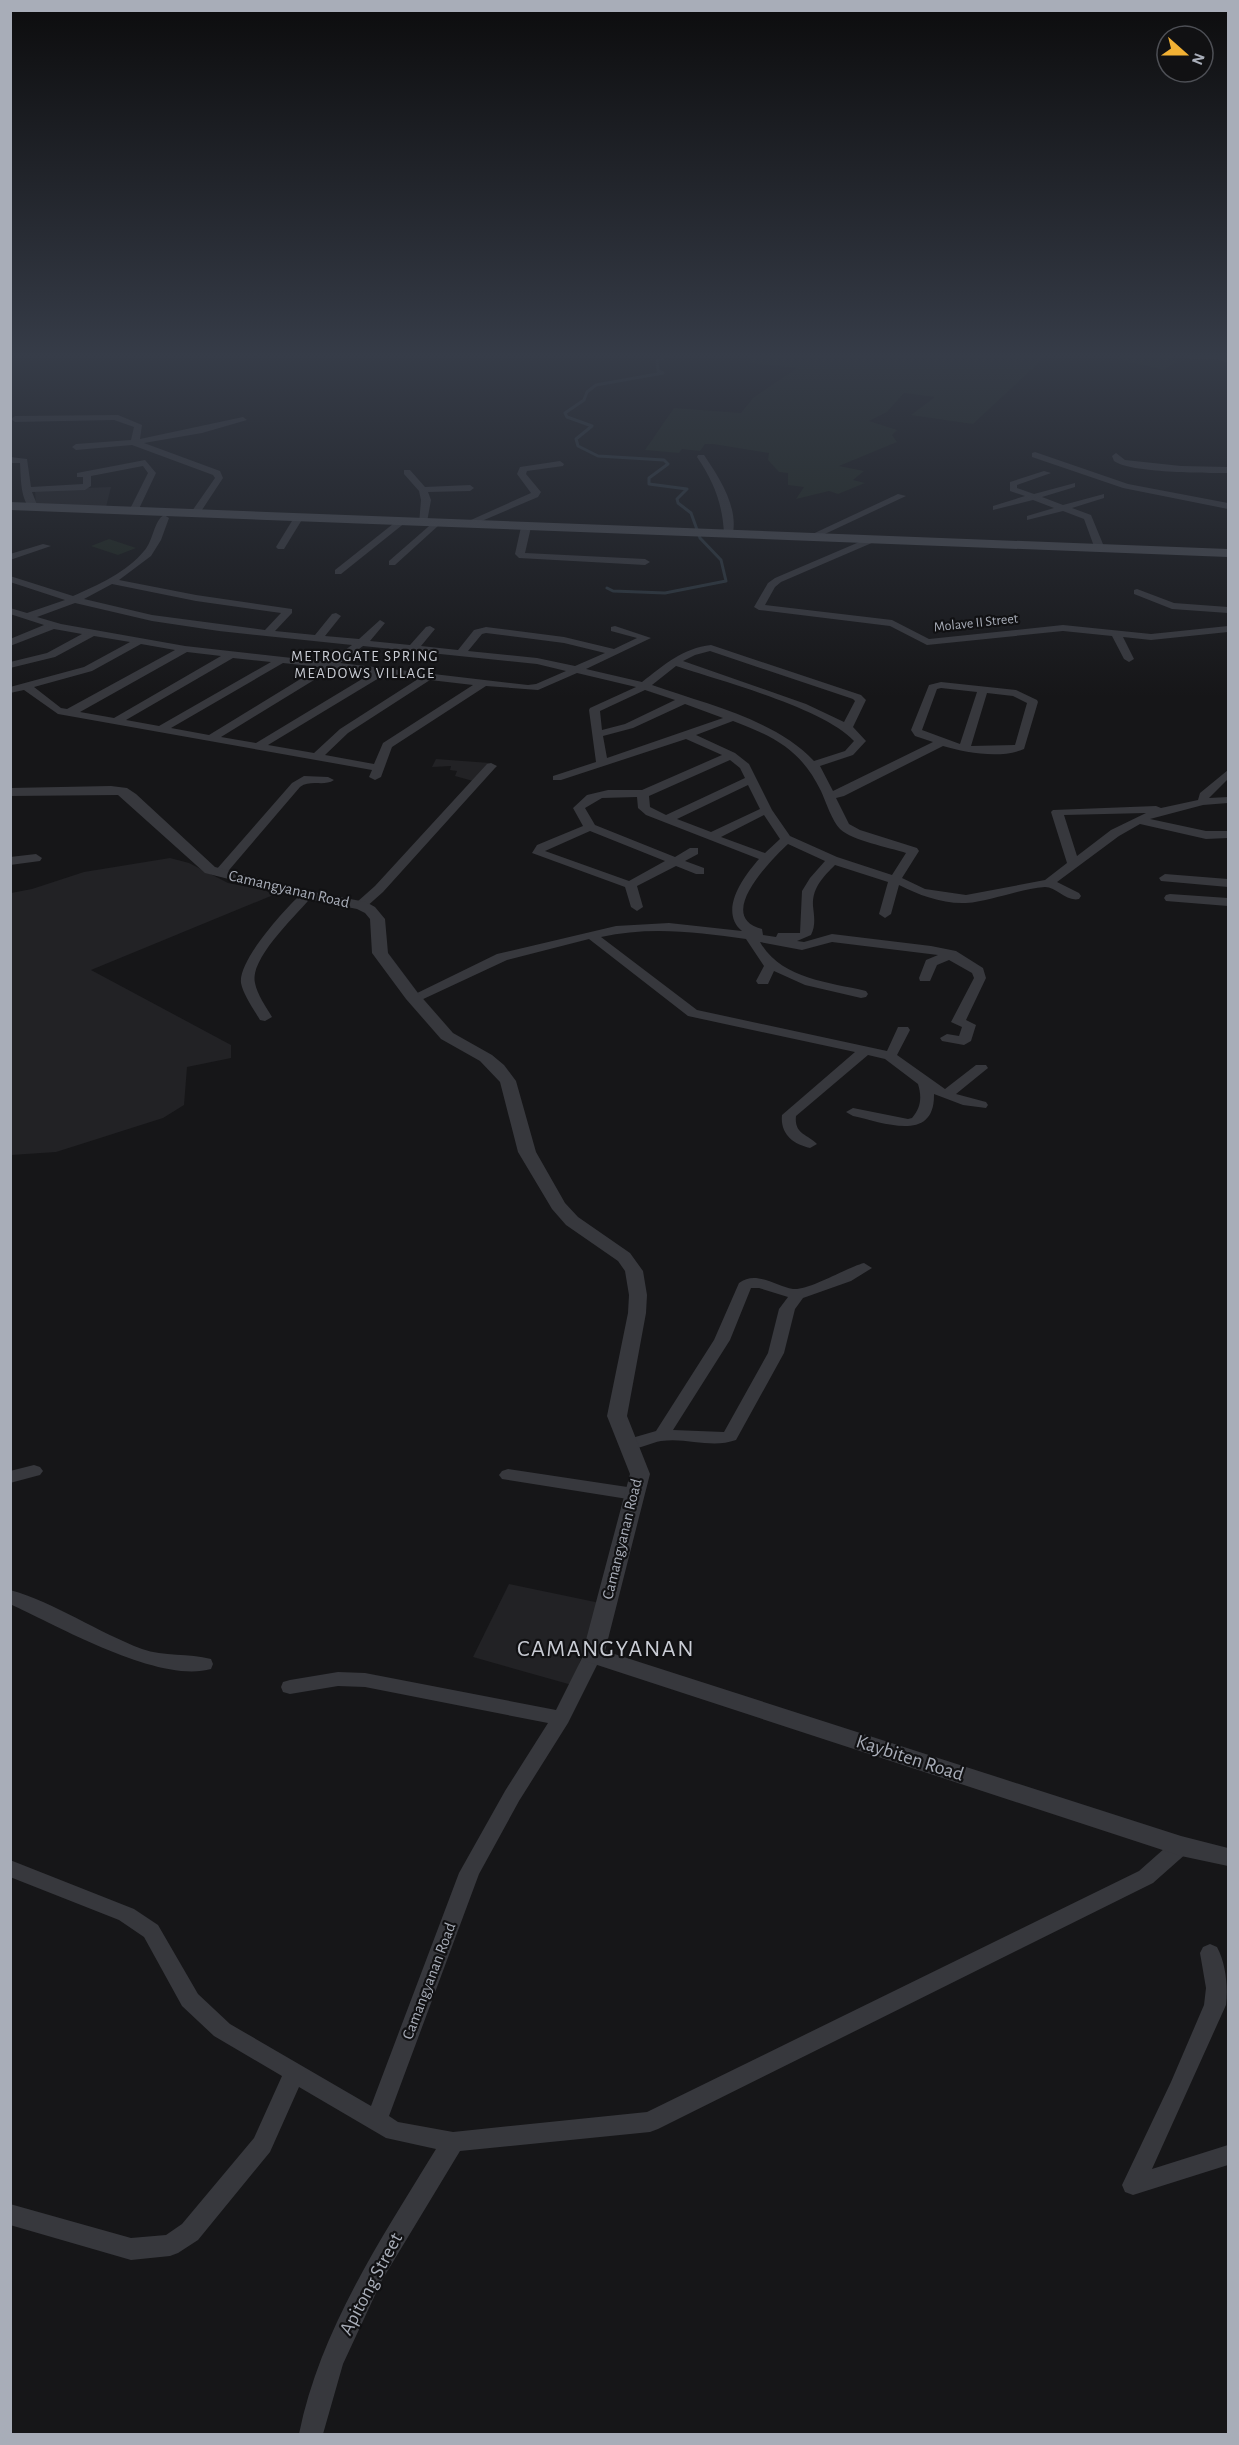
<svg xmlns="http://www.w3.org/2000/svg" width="1239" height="2445" font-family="'Alegreya Sans',sans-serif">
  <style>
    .built { fill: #222225 }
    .green { fill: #1e261f }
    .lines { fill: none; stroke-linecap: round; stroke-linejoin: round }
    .stream { stroke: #2c353c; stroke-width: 3 }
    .minor { fill: #37383d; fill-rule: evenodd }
    .tertiary { fill: #37383d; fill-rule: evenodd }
    .secondary { fill: #45474d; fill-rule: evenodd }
    .labels { text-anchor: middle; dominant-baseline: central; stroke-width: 4.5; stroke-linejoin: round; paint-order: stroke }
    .far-street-label { font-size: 14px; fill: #a8adb8; stroke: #111113 }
    .far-neighbourhood-label { font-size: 15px; letter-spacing: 1.5px; fill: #c9ccd4; stroke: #111113 }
    .street-label { font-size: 16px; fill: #a8adb8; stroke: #111113 }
    .near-street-label { font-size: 20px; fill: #a8adb8; stroke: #111113 }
    .near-quarter-label { font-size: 24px; letter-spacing: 1.5px; fill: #c9ccd4; stroke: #111113 }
  </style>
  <rect width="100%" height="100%" fill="#161618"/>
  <g class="built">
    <path d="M 111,487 L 106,507 L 36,506 L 35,490 Z"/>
    <path d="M 436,759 L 490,763 L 473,781 L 455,776 L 457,771 L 450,770 L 451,766 L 432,767 Z"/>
    <path d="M 170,858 L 189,863 L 228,883 L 278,893 L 91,970 L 231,1045 L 231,1058 L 187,1067 L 184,1105 L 163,1118 L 56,1152 L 11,1155 L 11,893 L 32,889 L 84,872 Z"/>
    <path d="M 509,1584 L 600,1603 L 572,1685 L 473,1657 Z"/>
  </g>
  <g class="green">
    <path d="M 749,355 L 1047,355 L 973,424 L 911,415 L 935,397 L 904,393 L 887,412 L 869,421 L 897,430 L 892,435 L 897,442 L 839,466 L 864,471 L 853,480 L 865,483 L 838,494 L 829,491 L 796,499 L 804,487 L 788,485 L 788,473 L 779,472 L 768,460 L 769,453 L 713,444 L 705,444 L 700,451 L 682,449 L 679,453 L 645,450 L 674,408 L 741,413 L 753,398 L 797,368 L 750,363 Z"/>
    <path d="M 1120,355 L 1175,355 L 1172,359 L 1178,361 L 1164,370 L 1117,359 Z"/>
    <path d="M 109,539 L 136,548 L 118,555 L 91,546 Z"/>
  </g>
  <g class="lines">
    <path class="stream" d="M 607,588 L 613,591 L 665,593 L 726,581 L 721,560 L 700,538 L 691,513 L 678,503 L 677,499 L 687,489 L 649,484 L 649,478 L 668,464 L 664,460 L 598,456 L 578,446 L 576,439 L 592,426 L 567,417 L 565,413 L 584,400 L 587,392 L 596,385 L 663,373 L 658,371 L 657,361 L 669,355"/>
    <g class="minor">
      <path d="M 1192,355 L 1218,355 L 1228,358 L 1228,363 L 1217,359 L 1189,359 L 1189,355 Z"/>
      <path d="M 118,415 L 142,425 L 140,439 L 243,417 L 247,420 L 202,433 L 144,443 L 220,471 L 223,478 L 198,516 L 195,517 L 190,514 L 215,478 L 213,475 L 132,445 L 76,450 L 72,447 L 76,444 L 131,440 L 134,427 L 114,420 L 15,422 L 11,419 L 15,416 Z"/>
      <path d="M 1035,452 L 1128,484 L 1228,503 L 1228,509 L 1123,488 L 1032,457 L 1032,453 Z"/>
      <path d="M 1116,453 L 1125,460 L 1181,466 L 1228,467 L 1228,473 C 1205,473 1130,473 1114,461 L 1112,456 Z"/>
      <path d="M 698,455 L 704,455 C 719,477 740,509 732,537 L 724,535 C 723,505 714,482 697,457 Z"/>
      <path d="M 10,457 L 27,459 L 31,487 L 83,484 L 83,477 L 77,477 L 77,473 L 145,460 L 156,473 L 137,513 L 129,511 L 148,473 L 143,466 L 91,476 L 91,486 L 85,490 L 32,492 L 38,507 L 33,510 C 20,503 21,477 20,463 L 10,463 Z"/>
      <path d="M 560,461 L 564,464 L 563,466 L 527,471 L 526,474 L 541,492 L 538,497 L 470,526 L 462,524 L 531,493 L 517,474 L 520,467 Z"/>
      <path d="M 404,470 L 410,470 L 425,487 L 470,485 L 474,488 L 470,491 L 428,492 L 431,500 L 427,522 L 419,524 L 421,500 L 419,491 L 404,474 Z"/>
      <path d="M 1044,471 L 1051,473 L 1017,485 L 1017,488 L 1034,494 L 1075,483 L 1075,487 L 1042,497 L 1063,505 L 1104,494 L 1104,498 L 1072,508 L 1091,515 L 1105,549 L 1103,551 L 1095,549 L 1084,519 L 1063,511 L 1027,520 L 1027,516 L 1054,508 L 1033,500 L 993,510 L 993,506 L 1025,496 L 1010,491 L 1010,482 Z"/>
      <path d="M 898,494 L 906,496 L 812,540 L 804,538 Z"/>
      <path d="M 164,515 L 169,518 L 161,540 L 151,556 L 119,580 L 196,595 L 292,609 L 292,613 L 275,631 L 315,635 L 332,614 L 336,613 L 341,616 L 325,636 L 359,639 L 380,620 L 385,623 L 370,641 L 410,645 L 426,627 L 430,626 L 435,629 L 421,646 L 458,650 L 474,630 L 486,627 L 564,637 L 614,649 L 637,638 L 611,631 L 611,627 L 615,626 L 651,638 L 586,669 L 642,682 C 664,665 683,648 711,645 L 861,695 L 866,700 L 853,727 L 866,741 L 853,755 L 820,766 L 833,791 L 933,742 L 915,736 L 911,730 L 929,685 L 941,682 L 1016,690 L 1037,700 L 1038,702 L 1024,749 C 1001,759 966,753 943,746 L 844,796 L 836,798 L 849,824 L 860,830 L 917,848 L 919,851 L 902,878 L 925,889 L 966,895 L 1045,880 L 1067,863 L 1051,812 L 1053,810 L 1156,806 L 1161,808 L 1198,800 L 1200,793 L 1228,770 L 1228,779 L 1209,798 L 1228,797 L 1228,803 L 1203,805 L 1150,819 L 1206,831 L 1228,831 L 1228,838 L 1206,839 L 1140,824 L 1119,836 L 1057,882 L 1079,893 L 1081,896 L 1079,899 C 1066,902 1057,887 1045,887 C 1018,889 992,901 966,903 C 942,904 919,895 899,885 L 891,914 L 885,918 L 879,914 L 888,882 L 835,865 C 823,877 812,888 813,906 C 814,916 816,925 811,935 L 797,941 L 804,942 L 832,934 L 931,946 L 956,951 L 983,968 L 986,978 L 966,1020 L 976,1025 L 971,1041 L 964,1045 L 942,1041 L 940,1038 L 947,1034 L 959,1036 L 962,1027 L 951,1022 L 974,978 L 972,973 L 949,960 L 937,965 L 930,981 L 920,981 L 919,978 L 926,960 L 938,955 L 832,942 L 802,950 L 760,942 C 781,979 828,982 866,991 L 868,994 L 866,997 L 861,998 L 805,985 L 774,971 L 768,984 L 758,984 L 756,981 L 764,966 L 746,939 C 698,932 649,926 601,937 L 697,1010 L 887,1051 L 898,1027 L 908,1027 L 910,1030 L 897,1055 L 945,1089 L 976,1065 L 986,1065 L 988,1068 L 956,1094 L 986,1102 L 988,1105 L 986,1108 L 963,1105 L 934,1094 C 935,1144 882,1122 853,1116 L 846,1112 L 853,1108 L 908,1119 L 912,1118 C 921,1108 922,1097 918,1084 L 885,1059 L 868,1055 L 796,1116 C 794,1134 807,1134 817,1144 L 810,1148 C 793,1144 780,1134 782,1115 L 855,1052 L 688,1016 L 589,939 L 507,960 L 419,1001 L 409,1001 L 407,998 L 497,954 L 616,926 L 669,923 L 742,931 C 718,911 744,876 759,859 L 646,815 L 638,808 L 637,797 L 602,798 L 585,808 L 595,825 L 675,857 L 690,848 L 698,848 L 698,854 L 685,861 L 704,868 L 704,874 L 696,874 L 676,866 L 637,886 L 643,907 L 637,911 L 631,907 L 625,887 L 532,853 L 537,845 L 583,826 L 573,808 L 587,795 L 608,790 L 642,790 L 722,755 L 686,739 L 561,780 L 553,780 L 553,776 L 596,762 L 589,710 L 590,708 L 636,687 L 577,673 L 538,690 L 486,686 L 392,747 L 381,777 L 375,780 L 369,777 L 372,770 L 58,714 L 24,690 L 10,693 L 10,687 L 84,667 L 130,642 L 94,636 L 55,657 L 10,668 L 10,662 L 47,653 L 82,634 L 54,629 L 10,646 L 10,639 L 44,625 L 10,614 L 10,608 L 27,613 L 65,600 L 10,582 L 10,576 L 73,596 C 98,585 127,572 144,551 C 153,542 154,520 164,515 ZM 112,584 L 196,601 L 281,613 L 265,630 L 152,615 L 84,599 ZM 75,603 L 152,621 L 219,631 L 352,645 L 328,662 L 185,646 L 61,624 L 37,617 ZM 486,633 L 564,643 L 605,653 L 575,666 L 537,658 L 468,651 L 482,634 ZM 141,644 L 175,650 L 67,709 L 61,708 L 34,687 L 92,671 ZM 363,646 L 537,664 L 566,671 L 536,684 L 528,685 L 340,663 ZM 710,651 L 853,699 L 855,701 L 844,722 L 806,704 L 683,661 L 695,655 ZM 187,652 L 221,656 L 114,718 L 80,712 ZM 233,658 L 271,662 L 159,726 L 126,720 ZM 283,663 L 320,667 L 209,735 L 171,728 ZM 676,666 C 721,681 824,708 854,741 L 845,751 L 814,761 C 775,719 705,704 652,685 ZM 332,669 L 372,673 L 256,743 L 221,737 ZM 384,675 L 418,679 L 340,729 L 314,753 L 268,745 ZM 430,680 L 473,685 L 383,743 L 374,764 L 325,755 L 348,733 ZM 941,688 L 977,692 L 960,744 L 922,730 L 937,689 ZM 645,690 L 675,700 L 625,724 L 602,730 L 600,711 ZM 987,693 L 1013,696 L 1027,703 L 1015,745 L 971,746 ZM 685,704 L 723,718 L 607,758 L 603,736 L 633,728 ZM 733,721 C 775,737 801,750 821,791 C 826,802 832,821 840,829 C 853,841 888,847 906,853 L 892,875 L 837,857 L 790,836 L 772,810 L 749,764 L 735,753 L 696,735 ZM 730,760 L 740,768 L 745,778 L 666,815 L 650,807 L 649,796 ZM 748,785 L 760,809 L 711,832 L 677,819 ZM 1146,813 L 1111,830 L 1077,856 L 1064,815 ZM 764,815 L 780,839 L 765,853 L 721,837 ZM 590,831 L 665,861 L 629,881 L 545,851 ZM 788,844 L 825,861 L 810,878 L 802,891 L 800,933 L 778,933 L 776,937 L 763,935 L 762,929 C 714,917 771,860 788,844 Z"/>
      <path d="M 295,516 L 303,518 L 284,549 L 278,549 L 276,547 Z"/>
      <path d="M 398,520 L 406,522 L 341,574 L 335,574 L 335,570 Z"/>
      <path d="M 436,520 L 439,521 L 439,525 L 395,565 L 389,565 L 389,561 Z"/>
      <path d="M 526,524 L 531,527 L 525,553 L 645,559 L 650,562 L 645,565 L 519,558 L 515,554 L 521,527 Z"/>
      <path d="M 871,537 L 876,540 L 874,542 L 781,582 L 775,587 L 765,605 L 892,620 L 929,639 L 1063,625 L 1151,634 L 1228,626 L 1228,632 L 1151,640 L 1123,637 L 1134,659 L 1129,662 L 1124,659 L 1112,636 L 1063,631 L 927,645 L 890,626 L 759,610 L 754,607 L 768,583 L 775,578 Z"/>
      <path d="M 43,544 L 51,546 L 10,560 L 10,554 Z"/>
      <path d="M 1137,589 L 1174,603 L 1228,607 L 1228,613 L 1172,609 L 1134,594 L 1134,590 Z"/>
      <path d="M 491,763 L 497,766 L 495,768 L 383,892 L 365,908 L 357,908 L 355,905 L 357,902 L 375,886 L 487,764 Z"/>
      <path d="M 304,776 L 328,777 L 334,780 C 324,787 311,779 300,787 L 224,876 L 216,876 L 216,870 L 292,783 Z"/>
      <path d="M 36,854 L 42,858 L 40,861 L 10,865 L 10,857 Z"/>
      <path d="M 1165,874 L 1228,879 L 1228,887 L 1161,881 L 1159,878 Z"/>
      <path d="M 307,891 L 313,895 C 298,914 249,958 255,983 C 257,994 266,1007 272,1017 L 265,1021 L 260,1020 C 254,1010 243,994 241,983 C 238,960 286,908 303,892 Z"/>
      <path d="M 1170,894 L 1228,898 L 1228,906 L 1166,901 L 1164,898 L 1166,895 Z"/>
      <path d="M 864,1263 L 872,1268 L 851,1281 L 803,1298 L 795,1309 L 784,1353 L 736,1440 C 711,1449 687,1437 661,1441 C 649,1443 637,1451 625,1448 L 623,1444 L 625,1440 L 656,1431 L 714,1340 L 739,1283 C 756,1270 775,1286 793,1289 C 808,1291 848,1267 864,1263 ZM 751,1288 L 759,1288 L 788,1297 L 779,1309 L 768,1353 L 724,1432 L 673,1430 L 730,1340 Z"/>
      <path d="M 34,1465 L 40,1467 L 43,1471 L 40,1475 L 10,1483 L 10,1471 Z"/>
      <path d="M 508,1469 L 634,1488 L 640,1490 L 643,1494 L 640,1498 L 634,1500 L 502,1479 L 499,1475 L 502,1471 Z"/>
      <path d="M 10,1590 C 56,1603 97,1632 142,1649 C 164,1657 189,1653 211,1659 L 213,1664 L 211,1669 C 159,1684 58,1626 10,1604 Z"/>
      <path d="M 593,1648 L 600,1650 L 602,1655 L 568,1723 L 519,1801 L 479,1874 L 389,2116 L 398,2122 L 453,2132 L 647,2112 L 1139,1871 L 1174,1840 L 1181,1838 L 1188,1840 L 1191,1846 L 1188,1852 L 1153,1883 L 658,2129 L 650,2132 L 460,2151 L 382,2280 L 343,2364 L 323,2434 L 299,2434 C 320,2330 381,2239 436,2149 L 386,2138 L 299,2087 L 270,2152 L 198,2240 L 178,2253 L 170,2256 L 131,2260 L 10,2225 L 10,2204 L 131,2238 L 166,2235 L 182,2224 L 254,2138 L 282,2076 L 214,2036 L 182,2006 L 144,1937 L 119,1920 L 10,1877 L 10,1860 L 134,1909 L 158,1925 L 198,1994 L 230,2024 L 371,2106 L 459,1873 L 505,1791 L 548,1723 L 365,1687 L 338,1686 L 290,1694 L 283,1692 L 281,1687 L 283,1682 L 290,1680 L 338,1672 L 365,1673 L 556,1710 L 586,1650 Z"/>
      <path d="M 1210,1944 L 1217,1947 C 1226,1964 1228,1986 1226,2005 L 1152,2169 L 1228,2145 L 1228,2165 L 1133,2195 L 1125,2192 L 1122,2185 L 1171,2082 L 1204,2005 L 1206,1988 L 1200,1953 L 1203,1947 Z"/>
    </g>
    <path class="tertiary" d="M 111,786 L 127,788 L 136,794 L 215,867 L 308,891 L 366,902 L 375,907 L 385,919 L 388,953 L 418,993 L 453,1033 L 492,1055 L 504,1065 L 516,1081 L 536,1152 L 565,1203 L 578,1217 L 630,1253 L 643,1271 L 647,1295 L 646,1313 L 627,1416 L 650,1474 L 605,1651 L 1181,1836 L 1228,1848 L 1228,1866 L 1181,1856 L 585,1661 L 582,1655 L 630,1474 L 607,1416 L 628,1313 L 629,1295 L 625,1271 L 618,1261 L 566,1225 L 552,1209 L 518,1152 L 500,1082 L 480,1061 L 441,1039 L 406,999 L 372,953 L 370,919 L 365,913 L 357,909 L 307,899 L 205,873 L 118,795 L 10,796 L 10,788 Z"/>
    <path class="secondary" d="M 10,502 L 1228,549 L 1228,557 L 10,510 Z"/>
  </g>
  <linearGradient id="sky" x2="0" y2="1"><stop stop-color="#0c0c0d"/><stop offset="0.51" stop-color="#363c48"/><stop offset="1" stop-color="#363c48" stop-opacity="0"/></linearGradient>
  <rect width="1239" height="697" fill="url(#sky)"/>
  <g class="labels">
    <g class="far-street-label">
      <text transform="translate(976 623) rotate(-6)">Molave II Street</text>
    </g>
    <g class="far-neighbourhood-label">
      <text x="365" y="656">METROGATE SPRING<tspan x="365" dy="17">MEADOWS VILLAGE</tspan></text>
    </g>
    <g class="street-label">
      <text transform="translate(289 889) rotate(13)">Camangyanan Road</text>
      <text transform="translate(622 1539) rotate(-76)">Camangyanan Road</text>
      <text transform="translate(429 1981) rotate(-69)">Camangyanan Road</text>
    </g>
    <g class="near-street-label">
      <text transform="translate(910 1758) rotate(18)">Kaybiten Road</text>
      <text transform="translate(371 2284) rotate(-62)">Apitong Street</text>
    </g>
    <g class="near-quarter-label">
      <text x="606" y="1649">CAMANGYANAN</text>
    </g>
  </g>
  <rect width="1239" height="2445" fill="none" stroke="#a8adb8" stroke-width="24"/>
  <g transform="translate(1185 54) rotate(111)"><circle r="28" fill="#111113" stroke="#4d4f55" stroke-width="1.5"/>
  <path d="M0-4.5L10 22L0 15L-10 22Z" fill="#f2b134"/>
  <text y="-9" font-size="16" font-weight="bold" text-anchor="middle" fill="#a8adb8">N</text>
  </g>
</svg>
